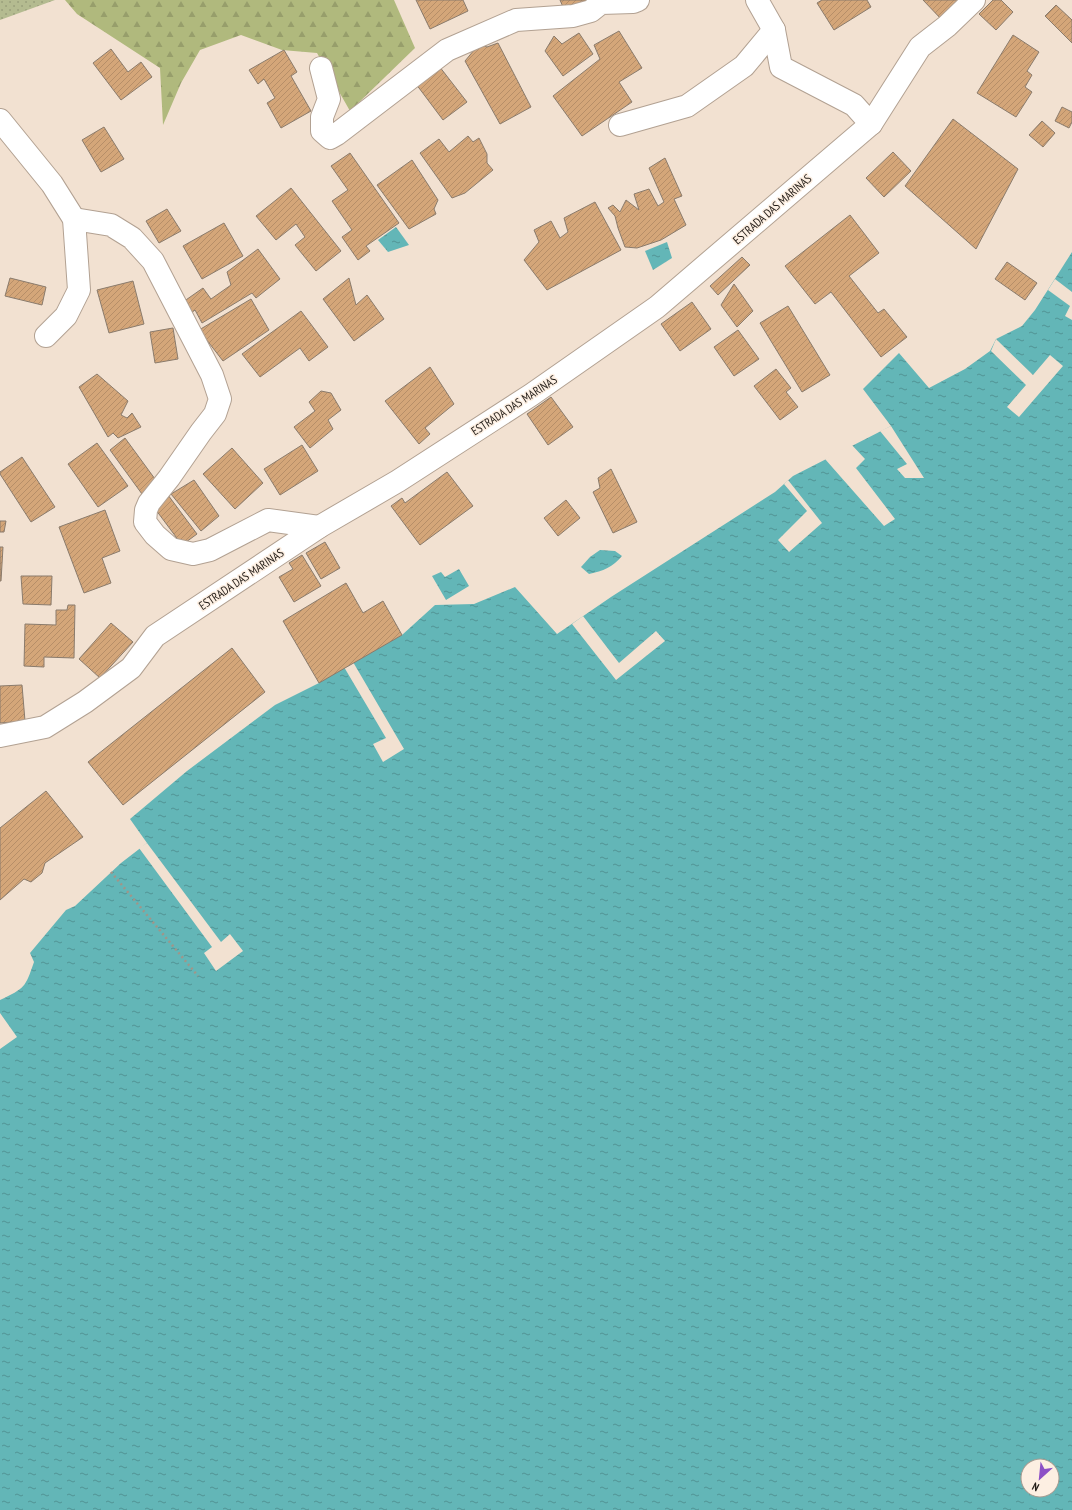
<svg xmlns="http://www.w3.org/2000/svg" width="1072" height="1510" font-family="'PT Sans Narrow',sans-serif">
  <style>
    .green { fill: url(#green-dots) }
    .forest { fill: url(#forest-firs) }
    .water { fill: url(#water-ripples); fill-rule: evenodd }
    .pier { fill: #f2e1d1 }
    .building { fill: url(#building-hatch); stroke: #8a7b6c }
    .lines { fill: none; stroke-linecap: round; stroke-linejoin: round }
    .minor-casing { stroke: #b2a192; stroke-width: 24 }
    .path { stroke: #a19589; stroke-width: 2.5; stroke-dasharray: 2 3; stroke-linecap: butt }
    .minor { stroke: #fff; stroke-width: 22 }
    .labels { text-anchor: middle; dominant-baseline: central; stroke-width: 3; stroke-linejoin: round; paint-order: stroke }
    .street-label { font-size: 12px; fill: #221c17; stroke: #fdefe2 }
  </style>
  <defs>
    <pattern id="green-dots" width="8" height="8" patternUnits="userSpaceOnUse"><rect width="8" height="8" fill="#b4bb90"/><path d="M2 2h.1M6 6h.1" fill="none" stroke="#9aa07b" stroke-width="1.8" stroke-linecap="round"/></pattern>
    <pattern id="forest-firs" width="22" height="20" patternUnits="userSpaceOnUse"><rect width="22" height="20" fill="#b0b97d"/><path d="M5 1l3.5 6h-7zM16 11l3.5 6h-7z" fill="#979e6b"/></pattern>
    <pattern id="water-ripples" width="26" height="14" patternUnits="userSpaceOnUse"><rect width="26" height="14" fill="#63b6b7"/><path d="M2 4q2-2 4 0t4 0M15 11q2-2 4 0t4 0" fill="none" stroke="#519394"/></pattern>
    <pattern id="building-hatch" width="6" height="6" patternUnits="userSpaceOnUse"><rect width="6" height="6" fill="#d4a679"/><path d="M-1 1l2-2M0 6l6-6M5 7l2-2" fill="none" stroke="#b68e68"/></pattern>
  </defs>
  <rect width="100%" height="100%" fill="#f2e1d1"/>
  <path class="green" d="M 0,0 L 55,0 L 0,20 Z"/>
  <path class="forest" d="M 65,0 L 394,0 L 415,48 L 350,111 L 317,53 L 282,50 L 241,35 L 200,50 L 181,83 L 163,125 L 160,68 L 77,14 Z"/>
  <g class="water">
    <path d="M 396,227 L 409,245 L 388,252 L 378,240 Z"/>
    <path d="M 667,242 L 672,258 L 653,270 L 645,251 Z"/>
    <path d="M 1072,252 L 1072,1510 L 0,1510 L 0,1049 L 17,1037 L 0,1013 L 0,1000 C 25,988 25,988 34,962 L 30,953 L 66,910 L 75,906 L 121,863 L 147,843 L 130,819 L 187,771 L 275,705 L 319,683 L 330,674 L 402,635 L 435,605 L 474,604 L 515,587 L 557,634 L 611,597 L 775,492 L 793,476 L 891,426 L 863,389 L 899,353 L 929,388 L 965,369 L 990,351 L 996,339 L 1022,326 L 1035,310 ZM 1028,1466 L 1052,1466 L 1052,1490 L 1028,1490 Z"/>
    <path d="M 600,550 L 615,551 L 622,556 C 613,567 603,571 589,574 L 581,567 L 590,557 Z"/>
    <path d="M 459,569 L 469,586 L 446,600 L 432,576 L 441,572 L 445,577 Z"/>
  </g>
  <g class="pier">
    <path d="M 1055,279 L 1072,292 L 1072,320 L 1065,316 L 1070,306 L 1048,290 Z"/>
    <path d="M 996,339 L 1033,375 L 1050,355 L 1063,366 L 1019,417 L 1007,407 L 1026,385 L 991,351 Z"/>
    <path d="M 891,426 L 924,478 L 905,478 L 897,469 L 907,464 L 880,431 Z"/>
    <path d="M 851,444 L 865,459 L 856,468 L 895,519 L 884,526 L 825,459 Z"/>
    <path d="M 788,480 L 822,523 L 789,552 L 778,540 L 807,511 L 784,484 Z"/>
    <path d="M 583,616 L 619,663 L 656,631 L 665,641 L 616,680 L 572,624 Z"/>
    <path d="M 353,662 L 404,749 L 383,762 L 373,744 L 386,738 L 344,667 Z"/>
    <path d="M 147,843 L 221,942 L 230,934 L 243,951 L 216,971 L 204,953 L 212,947 L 139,848 Z"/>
  </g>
  <g class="building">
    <path d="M 416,0 L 463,0 L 468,11 L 430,29 Z"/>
    <path d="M 560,0 L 599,0 L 566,14 Z"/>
    <path d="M 822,0 L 867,0 L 871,7 L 834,30 L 817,3 Z"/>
    <path d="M 923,0 L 965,0 L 943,21 Z"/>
    <path d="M 993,0 L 1001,0 L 1013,12 L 996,30 L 979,14 Z"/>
    <path d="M 1056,5 L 1072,20 L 1072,43 L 1045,16 Z"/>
    <path d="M 619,31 L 642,68 L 619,82 L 632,102 L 582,136 L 553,96 L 600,59 L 594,45 Z"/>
    <path d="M 579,33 L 593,54 L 563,76 L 545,51 L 554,36 L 562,44 Z"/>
    <path d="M 1013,35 L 1039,52 L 1027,71 L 1032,75 L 1025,87 L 1032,92 L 1016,117 L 977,93 Z"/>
    <path d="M 498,43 L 531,107 L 500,124 L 465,61 L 479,44 L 487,47 Z"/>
    <path d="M 111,49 L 128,72 L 141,62 L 152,77 L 121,100 L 93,63 Z"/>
    <path d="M 284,50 L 297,72 L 291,76 L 311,111 L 281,128 L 267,103 L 275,98 L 264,79 L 258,84 L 249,70 Z"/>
    <path d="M 439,66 L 467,102 L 443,120 L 416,84 Z"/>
    <path d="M 1062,107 L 1072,112 L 1072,122 L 1069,128 L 1055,121 Z"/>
    <path d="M 953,119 L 1018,169 L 976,249 L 905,186 Z"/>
    <path d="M 1042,121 L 1055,133 L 1043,147 L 1029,135 Z"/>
    <path d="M 104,127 L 124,159 L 101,172 L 82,140 Z"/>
    <path d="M 468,136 L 473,142 L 479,138 L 487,154 L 487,163 L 493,170 L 465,193 L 452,198 L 420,153 L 439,139 L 449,152 Z"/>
    <path d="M 893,152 L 911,171 L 884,197 L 866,178 Z"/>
    <path d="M 350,153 L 399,223 L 366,246 L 370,251 L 358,260 L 342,237 L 352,230 L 332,201 L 348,190 L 331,166 Z"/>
    <path d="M 665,158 L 682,196 L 674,199 L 686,225 L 661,240 L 637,248 L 625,247 L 618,228 L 615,216 L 608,208 L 613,205 L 620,212 L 626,200 L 639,210 L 634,194 L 649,189 L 658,206 L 664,202 L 649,168 Z"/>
    <path d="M 412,160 L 438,200 L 434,209 L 436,214 L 409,229 L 377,185 Z"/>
    <path d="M 291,188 L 341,251 L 316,271 L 295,245 L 305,237 L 296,224 L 276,240 L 256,216 Z"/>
    <path d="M 595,202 L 621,250 L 547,290 L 524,260 L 539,242 L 534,230 L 551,221 L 560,238 L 568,232 L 564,218 Z"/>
    <path d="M 167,209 L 181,231 L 159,243 L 146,221 Z"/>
    <path d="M 850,215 L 879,253 L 849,276 L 878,313 L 884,309 L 907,337 L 881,357 L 831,292 L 815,304 L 785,266 Z"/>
    <path d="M 224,223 L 243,256 L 202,279 L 183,246 Z"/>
    <path d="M 258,249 L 280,279 L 256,298 L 252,293 L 202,323 L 195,310 L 191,313 L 183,302 L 203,288 L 211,299 L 231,285 L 227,272 Z"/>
    <path d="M 742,257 L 750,265 L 718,295 L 710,286 Z"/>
    <path d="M 1007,262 L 1037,283 L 1025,300 L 995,279 Z"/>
    <path d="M 10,278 L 46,287 L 42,305 L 5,296 Z"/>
    <path d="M 349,278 L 356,305 L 367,295 L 384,319 L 354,341 L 323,299 Z"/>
    <path d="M 133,281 L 144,324 L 109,333 L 97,290 Z"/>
    <path d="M 734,284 L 753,311 L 737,327 L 721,305 Z"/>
    <path d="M 251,299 L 269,330 L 223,361 L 199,330 Z"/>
    <path d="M 692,302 L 711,329 L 680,351 L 661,324 Z"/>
    <path d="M 788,306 L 830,375 L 802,392 L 760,323 Z"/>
    <path d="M 301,311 L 328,347 L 309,361 L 300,348 L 260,377 L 242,354 Z"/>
    <path d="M 173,328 L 178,359 L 155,363 L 150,332 Z"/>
    <path d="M 738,330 L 759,359 L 734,376 L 714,347 Z"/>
    <path d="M 430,367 L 454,404 L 425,428 L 430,434 L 419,444 L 385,401 Z"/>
    <path d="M 776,369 L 791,388 L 786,392 L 798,407 L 780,420 L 754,386 Z"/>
    <path d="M 97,374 L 128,401 L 121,415 L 127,418 L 132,413 L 141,427 L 118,438 L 113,433 L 108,437 L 79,387 Z"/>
    <path d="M 321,391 L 331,393 L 341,410 L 328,420 L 333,429 L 310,448 L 294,427 L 315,411 L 309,402 Z"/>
    <path d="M 551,397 L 573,427 L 548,445 L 527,414 Z"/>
    <path d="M 125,438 L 155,479 L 142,494 L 110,450 Z"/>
    <path d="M 97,443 L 128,486 L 98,507 L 68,464 Z"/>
    <path d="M 302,445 L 318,471 L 280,495 L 264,469 Z"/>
    <path d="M 232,448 L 263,483 L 235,509 L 203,474 Z"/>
    <path d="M 22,457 L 55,507 L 31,522 L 0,474 L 0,472 Z"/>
    <path d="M 611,469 L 637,522 L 613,533 L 593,492 L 600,488 L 598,478 Z"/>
    <path d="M 447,472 L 473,506 L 420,545 L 391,506 L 402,498 L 405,503 Z"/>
    <path d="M 194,480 L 219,516 L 201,531 L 171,494 Z"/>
    <path d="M 168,495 L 197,534 L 182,545 L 153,506 Z"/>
    <path d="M 566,500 L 580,518 L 558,536 L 544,518 Z"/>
    <path d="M 105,510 L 120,551 L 102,558 L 111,583 L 84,593 L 59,527 Z"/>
    <path d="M 0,521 L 6,521 L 4,532 L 0,532 Z"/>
    <path d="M 325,542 L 340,568 L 321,579 L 306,553 Z"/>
    <path d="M 0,547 L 3,547 L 1,581 L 0,581 Z"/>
    <path d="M 302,555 L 321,586 L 294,602 L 279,577 L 293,569 L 289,563 Z"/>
    <path d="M 21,576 L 52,576 L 51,605 L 23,604 Z"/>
    <path d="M 346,583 L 363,613 L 383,601 L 402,635 L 319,683 L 283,621 Z"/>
    <path d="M 68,605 L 75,605 L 74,658 L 44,657 L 44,667 L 24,666 L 25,624 L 56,625 L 56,610 L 67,610 Z"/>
    <path d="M 111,623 L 133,642 L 100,678 L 79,659 Z"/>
    <path d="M 232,648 L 265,692 L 123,805 L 88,762 Z"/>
    <path d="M 22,685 L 25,721 L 0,723 L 0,686 Z"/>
    <path d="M 46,791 L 83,837 L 45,863 L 42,873 L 31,882 L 24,879 L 0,900 L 0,828 Z"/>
  </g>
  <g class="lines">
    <defs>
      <g id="minor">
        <path d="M 757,0 L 774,30 L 781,67 L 854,105 L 871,124"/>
        <path d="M 321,68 L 329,99 L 322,117 L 322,131 L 330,138 L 337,134 L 447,50 L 516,20 L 573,16 L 591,11 L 601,3 L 633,2 L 638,0"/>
        <path d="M 0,120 L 52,184 L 74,219 L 79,290 L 66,316 L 46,336"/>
        <path d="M 620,125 L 687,106 L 744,66 L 774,30"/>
        <path d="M 74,219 L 111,225 L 132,238 L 153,261 L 212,375 L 220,399 L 215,414 L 201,432 L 169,478 L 149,503 L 146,510 L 145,522 L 155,535 L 171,549 L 193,554 L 210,550 L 268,520 L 319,527"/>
        <path d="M 0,736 L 45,727 L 85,702 L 131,668 L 155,636 L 319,527 L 398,481 L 531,395 L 657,307 L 871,124 L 920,47 L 947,26 L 974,0"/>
      </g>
    </defs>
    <use href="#minor" class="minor-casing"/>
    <path class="path" d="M 111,872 L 198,976"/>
    <use href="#minor" class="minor"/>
  </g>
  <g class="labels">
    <g class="street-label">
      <text transform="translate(772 209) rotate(-41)">ESTRADA DAS MARINAS</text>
      <text transform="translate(514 405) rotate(-33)">ESTRADA DAS MARINAS</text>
      <text transform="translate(241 579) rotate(-34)">ESTRADA DAS MARINAS</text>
    </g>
  </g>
  <g transform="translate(1040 1478) rotate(207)"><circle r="19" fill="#fdefe2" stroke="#a59b91"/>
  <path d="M0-3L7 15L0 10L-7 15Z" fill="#8d50c6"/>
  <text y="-6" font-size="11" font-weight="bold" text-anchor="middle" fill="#221c17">N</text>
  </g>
</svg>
